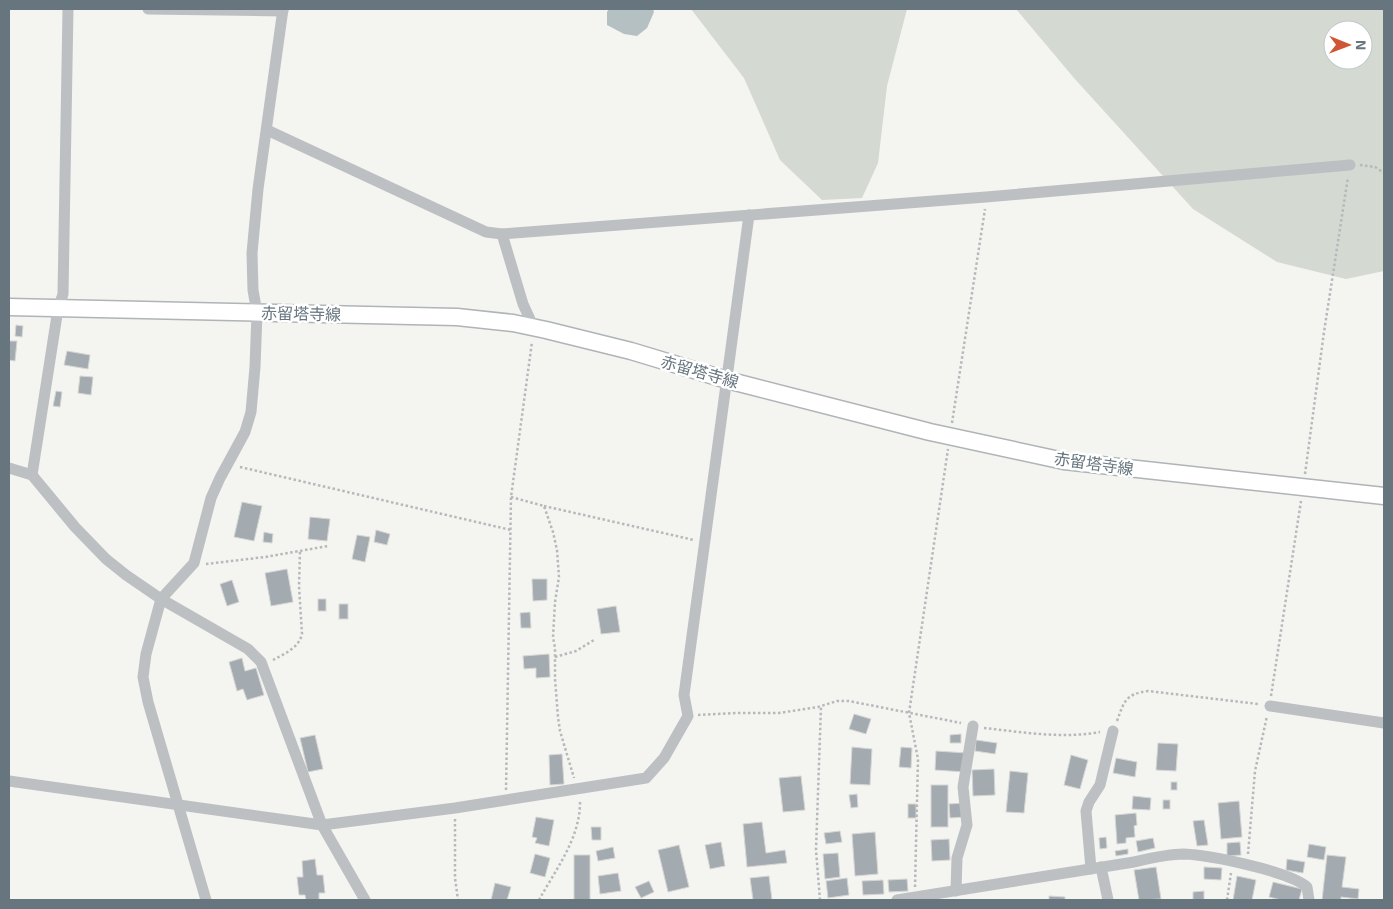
<svg xmlns="http://www.w3.org/2000/svg" width="1393" height="909" font-family="'Exo 2','Noto Sans JP',sans-serif">
  <style>
    .green { fill: #d4d9d1; fill-rule: evenodd }
    .water { fill: #b5c0c3 }
    .building { fill: #a4abb0; stroke: #d6d6d4 }
    .lines { fill: none; stroke-linecap: round; stroke-linejoin: round }
    .secondary-casing { stroke: #afb4b7; stroke-width: 19 }
    .path { stroke: #b6b9bb; stroke-width: 2.5; stroke-dasharray: 2.5 2.5; stroke-linecap: butt }
    .minor { stroke: #bcc0c3; stroke-width: 11 }
    .secondary { stroke: #fff; stroke-width: 16 }
    .labels { text-anchor: middle; dominant-baseline: central; stroke-width: 5; stroke-linejoin: round; paint-order: stroke }
    .street-label { font-size: 16px; fill: #67757f; stroke: #fff }
  </style>
  <rect width="100%" height="100%" fill="#f4f4f1"/>
  <g class="green">
    <path d="M 691,9 L 907,9 L 887,86 L 878,163 L 862,198 L 822,200 L 780,160 L 744,78 Z"/>
    <path d="M 1016,9 L 1384,9 L 1384,271 L 1346,279 L 1277,262 L 1193,209 L 1074,78 ZM 1333,30 L 1363,30 L 1363,60 L 1333,60 Z"/>
  </g>
  <path class="water" d="M 609,9 L 653,9 L 654,12 L 647,28 L 637,36 L 624,34 L 607,25 L 607,12 Z"/>
  <g class="building">
    <path d="M 16,325 L 23,326 L 22,337 L 15,336 Z"/>
    <path d="M 9,341 L 17,341 L 15,361 L 9,360 Z"/>
    <path d="M 67,351 L 90,355 L 88,369 L 64,365 Z"/>
    <path d="M 80,376 L 93,377 L 91,395 L 78,393 Z"/>
    <path d="M 56,391 L 62,392 L 60,407 L 53,406 Z"/>
    <path d="M 242,502 L 262,506 L 254,541 L 234,537 Z"/>
    <path d="M 310,517 L 330,519 L 327,541 L 308,539 Z"/>
    <path d="M 376,530 L 390,534 L 387,545 L 374,542 Z"/>
    <path d="M 264,532 L 273,534 L 272,543 L 263,542 Z"/>
    <path d="M 357,535 L 370,537 L 365,562 L 352,559 Z"/>
    <path d="M 287,569 L 293,602 L 271,606 L 265,573 Z"/>
    <path d="M 532,579 L 547,579 L 547,600 L 533,601 Z"/>
    <path d="M 232,580 L 239,602 L 227,606 L 220,584 Z"/>
    <rect x="318" y="599" width="8" height="12"/>
    <rect x="339" y="604" width="9" height="15"/>
    <path d="M 616,606 L 620,632 L 601,634 L 597,609 Z"/>
    <path d="M 530,612 L 531,628 L 521,628 L 520,613 Z"/>
    <path d="M 549,654 L 550,677 L 536,678 L 536,668 L 524,669 L 523,656 Z"/>
    <path d="M 242,658 L 245,671 L 256,668 L 264,695 L 247,700 L 243,689 L 237,691 L 229,662 Z"/>
    <path d="M 854,714 L 871,719 L 866,734 L 849,729 Z"/>
    <path d="M 961,734 L 961,743 L 950,743 L 950,735 Z"/>
    <path d="M 315,735 L 323,769 L 308,772 L 300,738 Z"/>
    <path d="M 976,740 L 997,743 L 995,754 L 975,751 Z"/>
    <path d="M 1158,743 L 1178,744 L 1176,771 L 1156,770 Z"/>
    <path d="M 852,747 L 872,749 L 870,785 L 850,784 Z"/>
    <path d="M 901,747 L 912,748 L 911,768 L 899,767 Z"/>
    <path d="M 936,751 L 967,753 L 965,772 L 935,770 Z"/>
    <path d="M 562,754 L 564,784 L 550,785 L 549,755 Z"/>
    <path d="M 1071,755 L 1088,760 L 1080,789 L 1064,785 Z"/>
    <path d="M 1116,758 L 1137,762 L 1135,777 L 1113,773 Z"/>
    <path d="M 994,769 L 995,795 L 973,796 L 972,770 Z"/>
    <path d="M 1010,771 L 1028,773 L 1024,813 L 1006,812 Z"/>
    <path d="M 801,776 L 805,810 L 783,812 L 779,778 Z"/>
    <rect x="1171" y="782" width="6" height="8"/>
    <rect x="931" y="785" width="17" height="42"/>
    <path d="M 857,794 L 858,807 L 851,808 L 849,795 Z"/>
    <path d="M 1133,796 L 1151,798 L 1150,810 L 1132,809 Z"/>
    <rect x="1163" y="800" width="7" height="9"/>
    <path d="M 1239,801 L 1242,837 L 1221,839 L 1218,803 Z"/>
    <path d="M 964,803 L 965,817 L 950,818 L 949,804 Z"/>
    <rect x="908" y="804" width="8" height="14"/>
    <path d="M 1136,813 L 1137,825 L 1134,826 L 1135,837 L 1126,838 L 1126,843 L 1117,844 L 1115,815 Z"/>
    <path d="M 536,817 L 554,820 L 549,846 L 535,843 L 537,838 L 532,837 Z"/>
    <path d="M 1204,820 L 1208,845 L 1197,846 L 1193,821 Z"/>
    <path d="M 762,822 L 766,853 L 785,850 L 787,863 L 747,867 L 743,824 Z"/>
    <path d="M 591,827 L 601,827 L 601,840 L 592,840 Z"/>
    <path d="M 840,831 L 842,842 L 826,844 L 824,833 Z"/>
    <path d="M 875,832 L 878,874 L 855,876 L 852,834 Z"/>
    <path d="M 1106,837 L 1107,848 L 1100,849 L 1099,838 Z"/>
    <path d="M 1153,838 L 1155,848 L 1138,852 L 1136,841 Z"/>
    <path d="M 949,839 L 950,860 L 932,861 L 931,840 Z"/>
    <path d="M 721,842 L 725,866 L 710,869 L 705,845 Z"/>
    <path d="M 1240,842 L 1241,855 L 1227,856 L 1227,843 Z"/>
    <path d="M 1309,844 L 1326,847 L 1324,860 L 1307,857 Z"/>
    <path d="M 679,845 L 689,887 L 668,892 L 658,850 Z"/>
    <path d="M 613,847 L 615,858 L 598,861 L 596,851 Z"/>
    <path d="M 1128,849 L 1128,854 L 1116,856 L 1115,851 Z"/>
    <path d="M 838,853 L 840,877 L 825,879 L 823,854 Z"/>
    <path d="M 535,854 L 550,858 L 545,877 L 530,873 Z"/>
    <rect x="574" y="855" width="16" height="45"/>
    <path d="M 1327,855 L 1346,857 L 1342,887 L 1359,889 L 1358,899 L 1341,897 L 1341,900 L 1322,900 Z"/>
    <path d="M 315,859 L 317,875 L 323,875 L 325,893 L 319,893 L 319,900 L 306,900 L 305,895 L 299,895 L 297,877 L 303,877 L 302,861 Z"/>
    <path d="M 1287,859 L 1305,862 L 1303,873 L 1286,870 Z"/>
    <path d="M 1156,867 L 1161,899 L 1139,900 L 1134,870 Z"/>
    <path d="M 1204,867 L 1222,868 L 1221,880 L 1204,879 Z"/>
    <path d="M 618,873 L 621,891 L 600,894 L 598,876 Z"/>
    <path d="M 769,876 L 772,900 L 753,900 L 750,878 Z"/>
    <path d="M 1237,876 L 1256,880 L 1252,900 L 1233,900 Z"/>
    <path d="M 847,878 L 849,895 L 828,898 L 826,881 Z"/>
    <path d="M 907,879 L 908,891 L 889,892 L 888,880 Z"/>
    <path d="M 883,880 L 884,894 L 863,895 L 862,881 Z"/>
    <path d="M 649,881 L 654,892 L 641,898 L 635,887 Z"/>
    <path d="M 1273,882 L 1302,889 L 1299,900 L 1281,900 L 1269,897 Z"/>
    <path d="M 495,883 L 511,887 L 507,900 L 491,900 Z"/>
    <path d="M 1204,891 L 1204,900 L 1193,900 L 1193,892 Z"/>
    <path d="M 1049,896 L 1065,897 L 1065,900 L 1049,900 Z"/>
  </g>
  <g class="lines">
    <defs>
      <path id="secondary" d="M 9,307 L 457,317 L 513,323 L 546,330 L 631,351 L 727,380 L 930,432 L 1064,461 L 1384,496"/>
    </defs>
    <use href="#secondary" class="secondary-casing"/>
    <g class="path">
      <path d="M 1360,165 L 1375,167 L 1384,173"/>
      <path d="M 952,423 L 985,209"/>
      <path d="M 240,467 L 511,530"/>
      <path d="M 1305,474 L 1324,332 L 1348,177"/>
      <path d="M 511,497 L 544,506 L 553,532 L 557,550 L 559,577 L 555,602 L 553,637 L 555,648 L 555,679 L 558,717 L 560,731 L 574,778"/>
      <path d="M 544,506 L 694,540"/>
      <path d="M 206,564 L 265,557 L 328,546"/>
      <path d="M 555,657 L 576,651 L 594,640"/>
      <path d="M 273,660 C 284,654 299,648 302,634 L 299,586 L 300,551"/>
      <path d="M 1271,696 L 1301,501"/>
      <path d="M 698,715 L 737,713 L 779,713 L 818,707 L 837,701 L 849,701 L 961,723"/>
      <path d="M 1117,721 C 1124,702 1125,694 1148,691 L 1258,704"/>
      <path d="M 984,728 C 1022,732 1062,739 1100,732"/>
      <path d="M 506,790 L 511,497 L 532,342"/>
      <path d="M 455,819 L 455,878 L 458,900"/>
      <path d="M 1248,854 L 1255,771 L 1267,716"/>
      <path d="M 915,887 L 918,759 L 909,713 L 948,449"/>
      <path d="M 539,900 C 556,869 581,837 580,800"/>
      <path d="M 820,900 L 816,850 L 821,706"/>
      <path d="M 1227,900 L 1231,873"/>
    </g>
    <g class="minor">
      <path d="M 148,9 L 283,11"/>
      <path d="M 267,130 L 486,232 L 502,234 L 986,197 L 1350,165"/>
      <path d="M 502,234 L 523,304 L 534,328"/>
      <path d="M 9,468 L 32,475 L 75,527 L 106,559 L 126,575 L 161,599 L 248,649 L 261,662 L 322,825 L 365,900"/>
      <path d="M 32,475 L 58,309 L 63,294 L 68,9"/>
      <path d="M 1270,706 L 1384,723"/>
      <path d="M 9,781 L 322,825 L 455,808 L 646,778 L 664,758 L 688,716 L 684,695 L 749,215"/>
      <path d="M 1101,867 L 1108,900"/>
      <path d="M 1091,869 L 1086,811 L 1089,802 L 1100,785 L 1113,731"/>
      <path d="M 956,891 L 957,858 L 967,825 L 963,787 L 973,726"/>
      <path d="M 206,900 L 148,702 L 143,677 L 146,654 L 161,599 L 194,563 L 211,498 L 220,478 L 245,432 L 251,412 L 255,367 L 257,313 L 253,290 L 252,253 L 258,189 L 283,9"/>
      <path d="M 897,900 L 1134,862 C 1151,858 1167,854 1184,854 C 1209,855 1289,871 1307,887 L 1309,900"/>
    </g>
    <use href="#secondary" class="secondary"/>
  </g>
  <g class="labels">
    <g class="street-label">
      <text transform="translate(301 313) rotate(1)">赤留塔寺線</text>
      <text transform="translate(700 371) rotate(16)">赤留塔寺線</text>
      <text transform="translate(1094 463) rotate(8)">赤留塔寺線</text>
    </g>
  </g>
  <rect width="1393" height="909" fill="none" stroke="#67757f" stroke-width="20"/>
  <g transform="translate(1348 45) rotate(91)"><circle r="24" fill="#ffffff" stroke="#c2c8cc"/>
  <path d="M0-4L9 19L0 12L-9 19Z" fill="#d05736"/>
  <text y="-8" font-size="14" font-weight="bold" text-anchor="middle" fill="#67757f">N</text>
  </g>
</svg>
